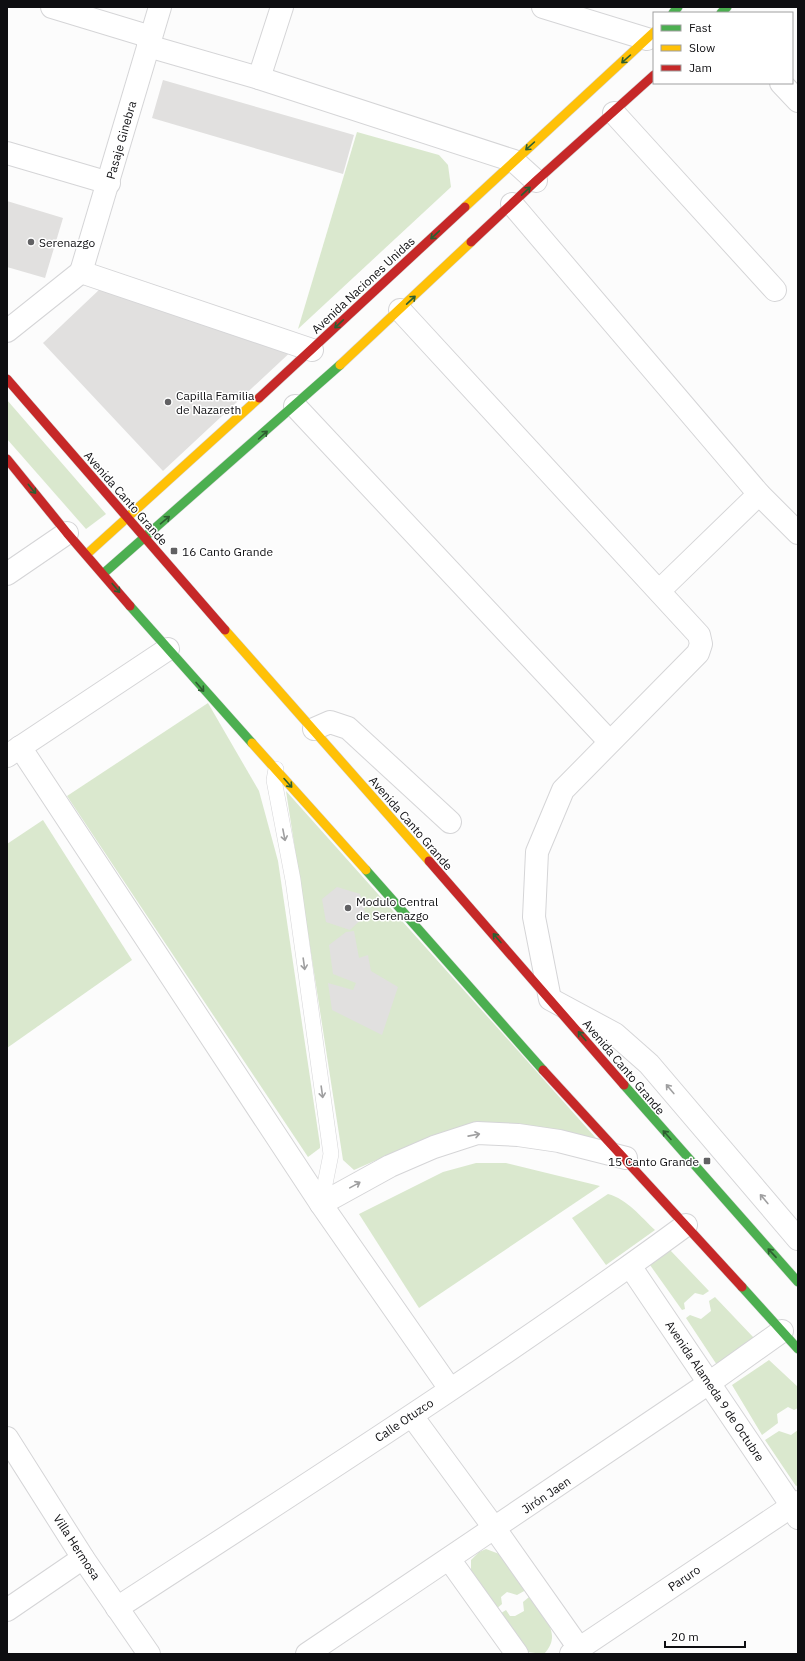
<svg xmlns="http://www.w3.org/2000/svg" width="805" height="1661" font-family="'IBM Plex Sans',sans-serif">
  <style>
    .green { fill: #dae8ce }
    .building { fill: #e1e0df }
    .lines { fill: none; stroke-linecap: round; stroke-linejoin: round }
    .lane-casing { stroke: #d5d5d7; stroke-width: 16 }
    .street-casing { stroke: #d5d5d7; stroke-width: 24 }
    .fast-casing { stroke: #d5d5d7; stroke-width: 10 }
    .slow-casing { stroke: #d5d5d7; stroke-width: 10 }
    .jam-casing { stroke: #d5d5d7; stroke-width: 10 }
    .lane { stroke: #fff; stroke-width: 15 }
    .street { stroke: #fff; stroke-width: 22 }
    .fast { stroke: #4caf50; stroke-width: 9 }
    .slow { stroke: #ffc107; stroke-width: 9 }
    .jam { stroke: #c62828; stroke-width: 9 }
    .oneway { stroke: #2d5e30 }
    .oneway2 { stroke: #9f9fa0 }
    .poi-dot { fill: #616163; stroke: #fff; stroke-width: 1.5 }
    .labels { text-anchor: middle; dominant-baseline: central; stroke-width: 3; stroke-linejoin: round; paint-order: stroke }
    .street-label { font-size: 12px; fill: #0e0e11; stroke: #fff }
    .poi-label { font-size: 12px; fill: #0e0e11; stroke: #fff; text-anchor: start }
  </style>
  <rect width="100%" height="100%" fill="#fcfcfc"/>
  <g class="green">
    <path d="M 357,132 L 439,155 L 448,165 L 451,187 L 298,329 Z"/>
    <path d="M 7,400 L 106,514 L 86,529 L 7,439 Z"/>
    <path d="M 208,703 L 259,791 L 278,861 L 320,1145 L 320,1148 L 308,1157 L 67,796 Z"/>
    <path d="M 286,791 L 603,1146 L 514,1128 L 406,1147 L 354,1170 L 343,1160 Z"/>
    <path d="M 43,820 L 132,960 L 7,1048 L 7,844 Z"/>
    <path d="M 476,1163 L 506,1163 L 600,1186 L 419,1308 L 359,1214 L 443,1172 Z"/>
    <path d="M 608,1194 C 627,1199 641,1217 655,1230 L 606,1265 L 572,1218 Z"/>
    <path d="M 670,1250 L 709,1291 L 703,1295 L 695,1293 L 684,1303 L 685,1309 L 682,1310 L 650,1265 L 653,1260 Z"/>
    <path d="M 715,1297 L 754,1338 L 717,1365 L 686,1318 L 690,1315 L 701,1319 L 711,1311 L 709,1301 Z"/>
    <path d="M 769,1360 L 798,1387 L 798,1408 L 794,1410 L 788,1407 L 777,1414 L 778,1423 L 762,1435 L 732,1385 Z"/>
    <path d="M 798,1430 L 798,1485 L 796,1486 L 765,1440 L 779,1431 L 791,1435 Z"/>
    <path d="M 486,1549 L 502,1555 L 526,1590 L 517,1595 L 507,1592 L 501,1597 L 502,1604 L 495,1610 L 471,1575 L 471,1560 L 479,1552 Z"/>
    <path d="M 529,1597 C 542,1615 564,1633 544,1654 L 527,1652 L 498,1615 L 506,1610 L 510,1616 L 515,1616 L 524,1611 L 523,1602 Z"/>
  </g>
  <g class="building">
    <path d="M 163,80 L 354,135 L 343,174 L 152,118 Z"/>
    <path d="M 7,201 L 63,218 L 45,278 L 7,267 Z"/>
    <path d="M 101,288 L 296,347 L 163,471 L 43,343 Z"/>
    <path d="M 337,887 L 360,894 L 366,915 L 350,930 L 326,922 L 322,899 Z"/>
    <path d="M 354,931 L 359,958 L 368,955 L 371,971 L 398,987 L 382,1035 L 332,1010 L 328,983 L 353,990 L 356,983 L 333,974 L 329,945 L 346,932 Z"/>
  </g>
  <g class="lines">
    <defs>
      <path id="lane" d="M 276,769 L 274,780 L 293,880 L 331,1154 L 321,1204"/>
      <g id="street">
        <path d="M 52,7 L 151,37"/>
        <path d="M 543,7 L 647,39"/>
        <path d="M 148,46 L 259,78 L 514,161 L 536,181"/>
        <path d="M 259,78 L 282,7"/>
        <path d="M 781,83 L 798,101"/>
        <path d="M 614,113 L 775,290"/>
        <path d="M 7,153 L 109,183"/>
        <path d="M 512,204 L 759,494 L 798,533"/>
        <path d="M 81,272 L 160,7"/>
        <path d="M 81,272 L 312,350"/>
        <path d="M 400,310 L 699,635 L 701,644 L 698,653 L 563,790 L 537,852 L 534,917 L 550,999 L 615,1034 L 649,1064 L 798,1239"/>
        <path d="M 7,331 L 81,272"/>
        <path d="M 295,406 L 609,741"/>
        <path d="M 7,574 L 67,533"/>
        <path d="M 659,591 L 759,494"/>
        <path d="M 314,729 L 330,722 L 348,728 L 450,822"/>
        <path d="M 20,747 L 321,1204 L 450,1389"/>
        <path d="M 7,756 L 168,649"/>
        <path d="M 321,1204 L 390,1166 L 434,1147 L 477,1133 L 518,1135 L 559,1141 L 626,1158"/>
        <path d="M 630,1266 L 792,1506 L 798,1518"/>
        <path d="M 412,1416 L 495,1529 L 579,1648"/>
        <path d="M 7,1438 L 83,1558 L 149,1654"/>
        <path d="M 449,1559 L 517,1654"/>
        <path d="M 117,1608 C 309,1483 502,1360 686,1225"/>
        <path d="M 7,1610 L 83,1558"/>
        <path d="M 307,1654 L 709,1383 L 782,1331"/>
        <path d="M 571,1654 L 798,1502"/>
      </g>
      <g id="fast">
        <path d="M 673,13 L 678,7"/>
        <path d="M 721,13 L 727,7"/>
        <path d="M 104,573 L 340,365"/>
        <path d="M 130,606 L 252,743"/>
        <path d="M 366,870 L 543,1070"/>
        <path d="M 624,1085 L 798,1282"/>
        <path d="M 742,1287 L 798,1349"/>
      </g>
      <g id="slow">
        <path d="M 465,207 L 654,32"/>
        <path d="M 340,365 L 471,242"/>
        <path d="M 87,554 L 259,398"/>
        <path d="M 225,630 L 429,861"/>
        <path d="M 252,743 L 366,870"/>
      </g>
      <g id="jam">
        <path d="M 471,242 L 536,181 L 654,75"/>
        <path d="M 7,379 L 225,630"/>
        <path d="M 259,398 L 465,207"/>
        <path d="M 7,459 L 67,533 L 130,606"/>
        <path d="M 429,861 L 624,1085"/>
        <path d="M 543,1070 L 742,1287"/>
      </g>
    </defs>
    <use href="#lane" class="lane-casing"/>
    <use href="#street" class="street-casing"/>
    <use href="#fast" class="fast-casing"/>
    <use href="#slow" class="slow-casing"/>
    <use href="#jam" class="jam-casing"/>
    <use href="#lane" class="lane"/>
    <use href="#street" class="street"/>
    <use href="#fast" class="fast"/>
    <use href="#slow" class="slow"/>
    <use href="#jam" class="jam"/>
  </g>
  <defs><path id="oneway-shaft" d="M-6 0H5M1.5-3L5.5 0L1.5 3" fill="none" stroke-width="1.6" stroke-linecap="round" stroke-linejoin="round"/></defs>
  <g class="oneway">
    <use href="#oneway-shaft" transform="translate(626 59) rotate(138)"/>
    <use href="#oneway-shaft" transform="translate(530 146) rotate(138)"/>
    <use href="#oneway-shaft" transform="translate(526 191) rotate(-43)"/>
    <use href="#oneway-shaft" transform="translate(435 235) rotate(137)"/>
    <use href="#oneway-shaft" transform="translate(411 300) rotate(-43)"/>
    <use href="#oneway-shaft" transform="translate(339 324) rotate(137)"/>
    <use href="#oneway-shaft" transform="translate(263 435) rotate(-42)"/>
    <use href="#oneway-shaft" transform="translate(32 489) rotate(51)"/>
    <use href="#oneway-shaft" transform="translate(165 520) rotate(-40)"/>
    <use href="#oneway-shaft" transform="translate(116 588) rotate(50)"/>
    <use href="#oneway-shaft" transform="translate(200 687) rotate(49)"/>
    <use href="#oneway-shaft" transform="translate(288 783) rotate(48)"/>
    <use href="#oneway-shaft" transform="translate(497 938) rotate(-131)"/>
    <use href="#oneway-shaft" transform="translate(582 1036) rotate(-130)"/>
    <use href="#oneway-shaft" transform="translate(667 1135) rotate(-132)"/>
    <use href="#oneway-shaft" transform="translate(772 1253) rotate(-133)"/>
  </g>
  <g class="oneway2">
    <use href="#oneway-shaft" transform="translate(284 835) rotate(79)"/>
    <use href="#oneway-shaft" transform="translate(304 964) rotate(82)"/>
    <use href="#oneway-shaft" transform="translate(670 1089) rotate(-130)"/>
    <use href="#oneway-shaft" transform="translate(322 1092) rotate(82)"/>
    <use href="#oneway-shaft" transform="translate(474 1135) rotate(-11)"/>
    <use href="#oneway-shaft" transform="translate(355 1185) rotate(-29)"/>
    <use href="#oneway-shaft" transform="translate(764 1199) rotate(-130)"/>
  </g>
  <g class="poi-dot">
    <circle cx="31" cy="242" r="4"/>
    <circle cx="168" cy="402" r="4"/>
    <rect x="170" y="547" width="8" height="8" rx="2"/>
    <circle cx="348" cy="908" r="4"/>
    <rect x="703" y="1157" width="8" height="8" rx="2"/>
  </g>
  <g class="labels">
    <g class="street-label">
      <text transform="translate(121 140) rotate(-74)">Pasaje Ginebra</text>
      <text transform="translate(363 285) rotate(-43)">Avenida Naciones Unidas</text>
      <text transform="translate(126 498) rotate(49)">Avenida Canto Grande</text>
      <text transform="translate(411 823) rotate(49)">Avenida Canto Grande</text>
      <text transform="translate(624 1067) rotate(50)">Avenida Canto Grande</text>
      <text transform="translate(715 1391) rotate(56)">Avenida Alameda 9 de Octubre</text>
      <text transform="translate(404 1420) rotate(-34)">Calle Otuzco</text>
      <text transform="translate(546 1495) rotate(-34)">Jirón Jaen</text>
      <text transform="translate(77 1547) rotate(57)">Villa Hermosa</text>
      <text transform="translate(684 1578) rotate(-34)">Paruro</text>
    </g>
    <g class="poi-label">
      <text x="39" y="242">Serenazgo</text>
      <text x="176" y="395">Capilla Familia<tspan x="176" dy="14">de Nazareth</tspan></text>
      <text x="182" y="551">16 Canto Grande</text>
      <text x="356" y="901">Modulo Central<tspan x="356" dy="14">de Serenazgo</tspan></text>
      <text x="699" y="1161" text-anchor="end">15 Canto Grande</text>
    </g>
  </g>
  <rect width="805" height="1661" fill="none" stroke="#0e0e11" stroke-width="16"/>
  <rect x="653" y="12" width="140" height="72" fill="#ffffff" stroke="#9f9fa0"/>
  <rect x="661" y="25" width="20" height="6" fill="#4caf50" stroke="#9f9fa0"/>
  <text x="689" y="32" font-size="12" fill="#0e0e11">Fast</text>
  <rect x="661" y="45" width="20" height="6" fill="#ffc107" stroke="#9f9fa0"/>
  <text x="689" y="52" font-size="12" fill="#0e0e11">Slow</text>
  <rect x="661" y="65" width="20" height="6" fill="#c62828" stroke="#9f9fa0"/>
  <text x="689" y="72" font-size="12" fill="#0e0e11">Jam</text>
  <path d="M665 1641v6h80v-6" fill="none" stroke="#0e0e11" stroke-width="2"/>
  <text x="671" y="1641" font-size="12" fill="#0e0e11" stroke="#ffffff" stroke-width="3" paint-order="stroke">20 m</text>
</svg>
